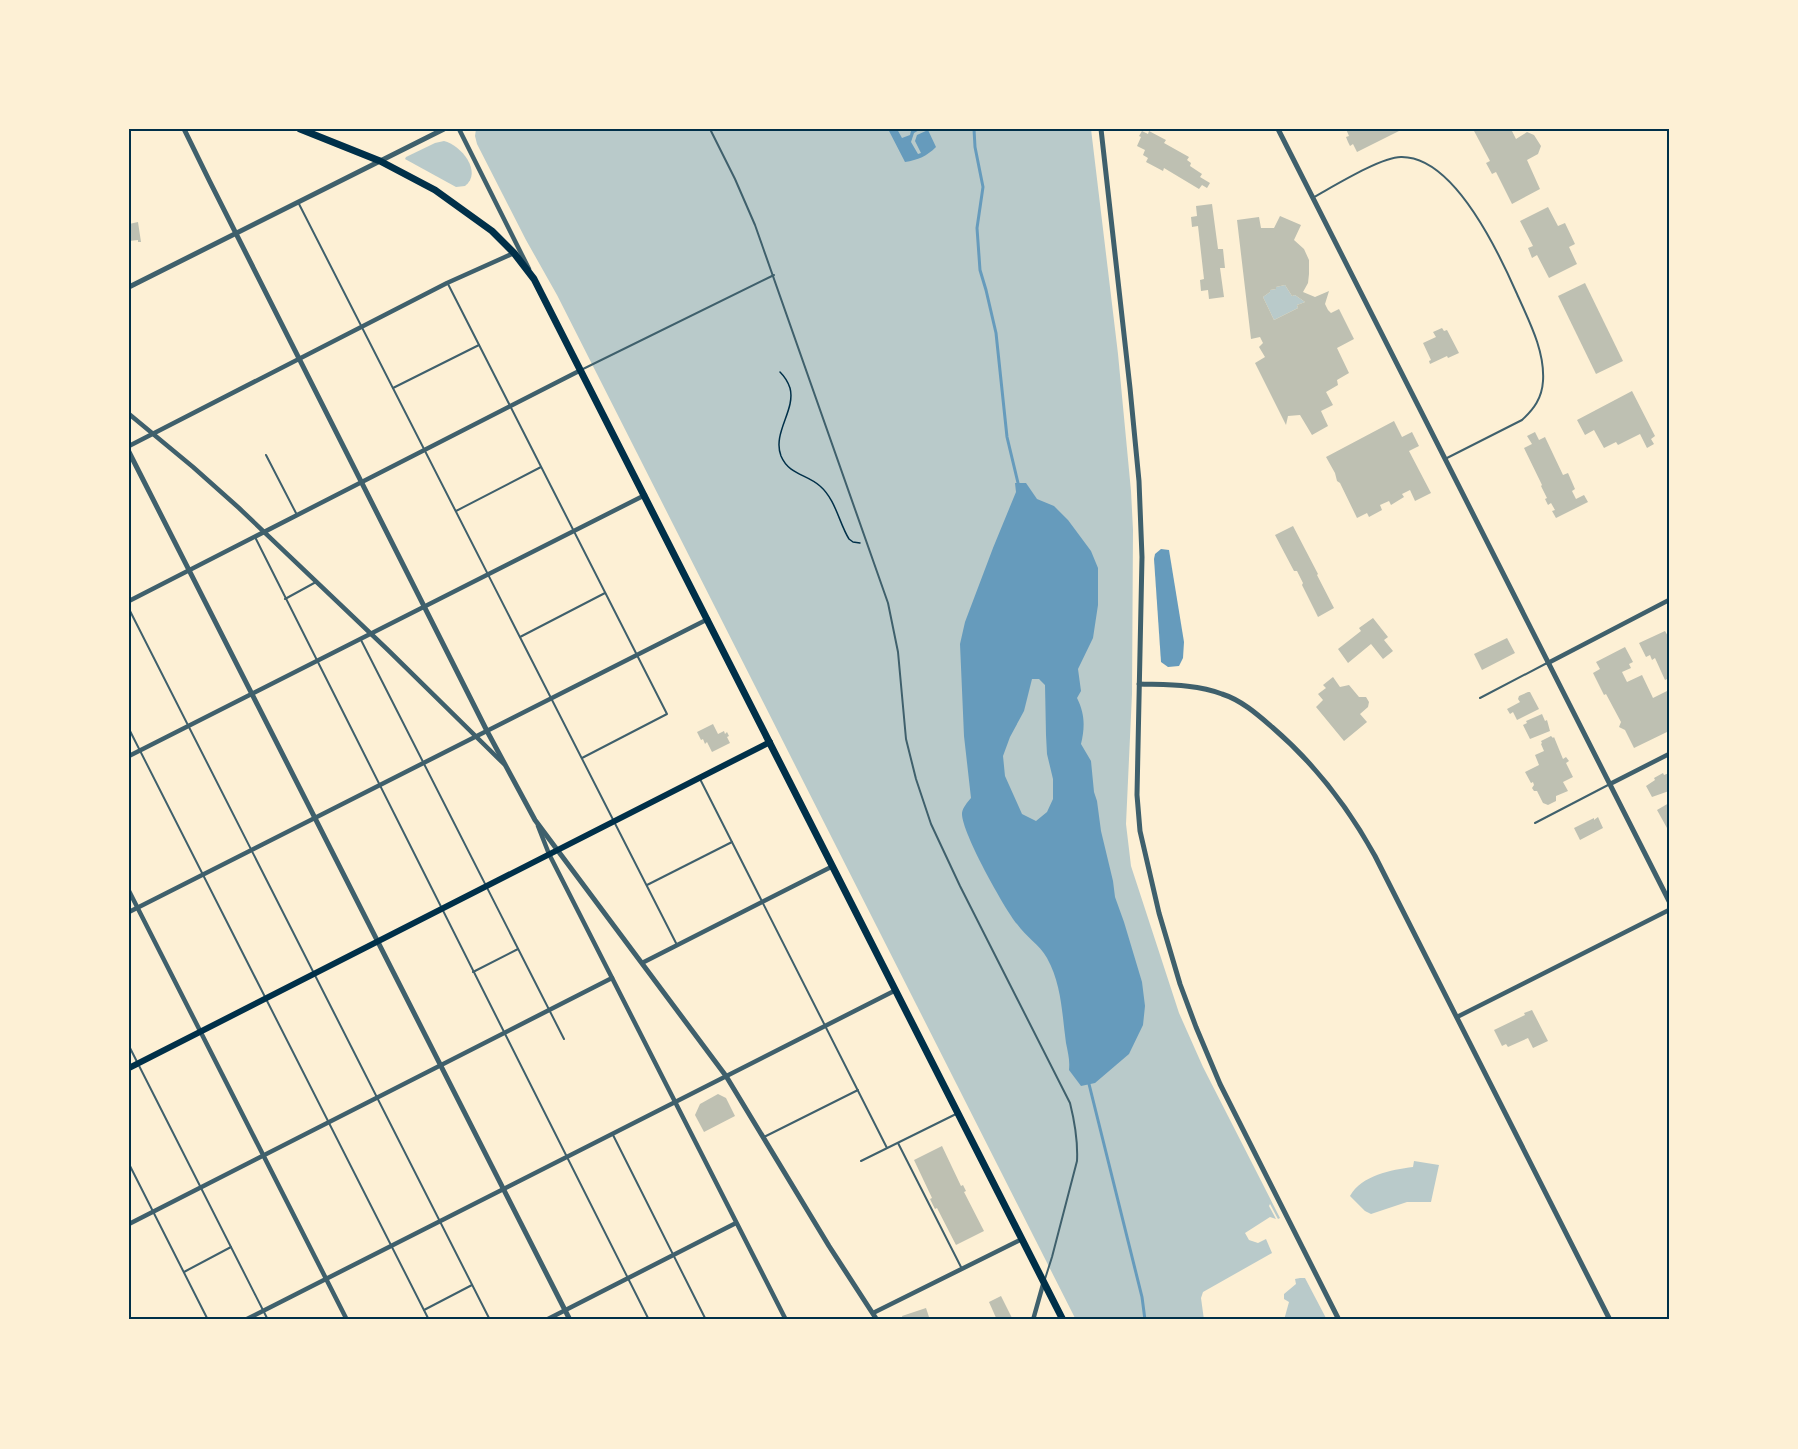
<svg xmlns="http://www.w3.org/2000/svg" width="1798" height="1449" font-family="Georgia,serif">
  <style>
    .green { fill: #b9caca }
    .water { fill: #669bbc; fill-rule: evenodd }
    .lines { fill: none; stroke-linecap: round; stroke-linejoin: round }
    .stream { stroke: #669bbc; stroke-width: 3 }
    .building { fill: #bec0b2; fill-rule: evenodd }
    .path { stroke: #003049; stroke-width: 1.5 }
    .service { stroke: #3f606c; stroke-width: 2 }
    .minor { stroke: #3f606c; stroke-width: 4.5 }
    .tertiary { stroke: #3f606c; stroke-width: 5 }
    .secondary { stroke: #003049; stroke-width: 6 }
    .primary { stroke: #003049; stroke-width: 7 }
    .neatline { fill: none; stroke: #003049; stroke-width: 2 }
  </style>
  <rect width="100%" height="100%" fill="#fdf0d5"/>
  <g class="green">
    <path d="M 476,129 L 1091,129 L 1118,354 L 1131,491 L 1133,530 L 1132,694 L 1126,824 L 1131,866 L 1179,1013 L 1203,1067 L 1280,1218 L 1278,1219 L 1270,1204 L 1269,1206 L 1276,1219 L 1270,1217 L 1245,1233 L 1249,1240 L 1258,1243 L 1266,1239 L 1272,1253 L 1203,1292 L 1201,1298 L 1204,1320 L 1076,1320 L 557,295 L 526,240 L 477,144 L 475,136 Z"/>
    <path d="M 444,141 C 461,145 483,172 465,186 L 456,187 L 405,159 L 406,157 L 435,143 Z"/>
    <path d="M 1285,285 L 1292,296 L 1295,295 L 1305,302 L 1297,305 L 1298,308 L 1274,320 L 1263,297 L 1270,292 L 1270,290 L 1276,289 L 1276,287 Z"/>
    <path d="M 1414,1161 L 1439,1165 L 1431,1202 L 1407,1202 L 1371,1214 L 1365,1211 L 1350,1196 C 1362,1175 1391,1170 1413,1167 Z"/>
    <path d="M 1300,1278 L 1305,1278 L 1327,1320 L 1284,1320 L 1289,1302 L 1284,1299 L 1284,1294 L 1296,1284 L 1295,1279 Z"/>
  </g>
  <g class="water">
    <path d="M 888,129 L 897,129 L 902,138 L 910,135 L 911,131 L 915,129 L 921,129 L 914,133 L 911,142 L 918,154 L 921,153 L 915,141 L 917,135 L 928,130 L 936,147 C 927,156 918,160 905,162 Z"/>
    <path d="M 1015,483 L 1026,483 L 1037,499 L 1054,506 L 1068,520 L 1091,551 L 1098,568 L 1098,605 L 1093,638 L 1078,669 L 1081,691 L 1077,698 C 1085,714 1085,727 1081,744 L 1091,761 L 1094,792 L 1097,801 L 1101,831 L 1113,881 L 1115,897 L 1124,922 L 1142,982 L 1145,1006 L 1143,1025 L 1129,1054 L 1095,1083 L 1081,1086 L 1069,1070 C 1070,1060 1068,1053 1066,1043 C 1062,1015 1062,985 1047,958 C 1039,944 1026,937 1017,924 C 1004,908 961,831 962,813 C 963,807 967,803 971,798 L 964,736 L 960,644 L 965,622 L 993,548 L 1016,492 ZM 1032,679 L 1039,679 L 1045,685 L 1046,735 L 1047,754 L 1053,779 L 1053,799 L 1047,812 L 1036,821 L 1022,814 L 1005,776 L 1003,756 L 1010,737 L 1024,711 Z"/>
    <path d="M 1161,549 L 1169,550 L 1184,642 L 1183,658 L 1179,666 L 1168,667 L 1161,662 L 1154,559 L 1155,554 Z"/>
  </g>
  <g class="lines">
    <g class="stream">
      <path d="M 974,129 L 975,147 L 983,187 L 977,228 L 980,270 L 986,290 L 996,333 L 1007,437 L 1018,483"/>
      <path d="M 1089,1084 L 1142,1297 L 1145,1320"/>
    </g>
  </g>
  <g class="building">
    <path d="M 1346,129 L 1403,129 L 1357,152 L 1353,144 L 1350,146 L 1348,142 L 1346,137 L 1349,136 Z"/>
    <path d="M 1473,129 L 1511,129 L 1516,139 L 1527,132 L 1534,135 L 1541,146 L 1538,154 L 1527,160 L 1540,189 L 1512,204 L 1496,172 L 1492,174 L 1486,163 L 1490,161 Z"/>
    <path d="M 1142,131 L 1148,134 L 1149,131 L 1166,140 L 1164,143 L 1189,157 L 1187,160 L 1191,163 L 1190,166 L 1202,174 L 1200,177 L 1210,183 L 1207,188 L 1202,185 L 1199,189 L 1164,168 L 1163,171 L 1146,162 L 1148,158 L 1143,155 L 1145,150 L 1137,146 L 1141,137 L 1139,136 Z"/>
    <path d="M 1212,204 L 1218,249 L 1223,249 L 1225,268 L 1220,268 L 1224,297 L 1209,299 L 1208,290 L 1201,291 L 1200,280 L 1204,279 L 1198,226 L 1192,227 L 1191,217 L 1197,216 L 1196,206 Z"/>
    <path d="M 1548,207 L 1558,226 L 1565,223 L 1575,244 L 1569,247 L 1577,264 L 1549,278 L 1537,255 L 1532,258 L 1528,248 L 1533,246 L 1520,221 Z"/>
    <path d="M 1280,216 L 1301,225 L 1294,240 L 1304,249 L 1309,260 L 1309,274 L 1308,283 L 1303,292 L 1315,297 L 1329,291 L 1325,304 L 1328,310 L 1331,313 L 1339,309 L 1354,339 L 1337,348 L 1349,373 L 1337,380 L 1338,385 L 1326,392 L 1333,405 L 1321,411 L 1328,426 L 1312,435 L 1300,415 L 1288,416 L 1286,425 L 1255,363 L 1265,357 L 1259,347 L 1263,343 L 1260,337 L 1251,339 L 1237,220 L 1259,217 L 1261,228 L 1274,228 ZM 1285,285 L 1292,296 L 1295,295 L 1305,302 L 1297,305 L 1298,308 L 1274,320 L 1263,297 L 1270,292 L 1270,290 L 1276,289 L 1276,287 Z"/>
    <path d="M 138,222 L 141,242 L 138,242 L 138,240 L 129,241 L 129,224 Z"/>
    <path d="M 1585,283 L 1623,361 L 1596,374 L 1558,296 Z"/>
    <path d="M 1442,328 L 1444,331 L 1447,330 L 1459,353 L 1448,358 L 1447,356 L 1430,364 L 1429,361 L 1431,360 L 1423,343 L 1436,337 L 1433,332 Z"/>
    <path d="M 1632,391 L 1655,436 L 1651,439 L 1654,444 L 1647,448 L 1640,434 L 1618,445 L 1616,442 L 1604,448 L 1594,430 L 1585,435 L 1577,420 Z"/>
    <path d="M 1394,421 L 1402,437 L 1412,432 L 1419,446 L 1409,451 L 1431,493 L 1415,501 L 1410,490 L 1402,494 L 1404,497 L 1391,505 L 1389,501 L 1380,505 L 1382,510 L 1369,517 L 1367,513 L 1357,518 L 1340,483 L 1337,481 L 1335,473 L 1326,457 Z"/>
    <path d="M 1535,432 L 1539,440 L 1545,437 L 1563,475 L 1568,473 L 1575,489 L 1572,491 L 1576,499 L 1584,495 L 1588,502 L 1556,518 L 1552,511 L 1555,510 L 1551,503 L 1548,505 L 1545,499 L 1547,498 L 1541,486 L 1542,485 L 1524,448 L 1532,444 L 1527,436 Z"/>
    <path d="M 1293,526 L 1318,574 L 1317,575 L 1334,608 L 1318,617 L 1302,585 L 1303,583 L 1297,571 L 1294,571 L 1275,535 Z"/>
    <path d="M 1373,618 L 1388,637 L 1384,640 L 1393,651 L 1383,659 L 1371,644 L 1348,663 L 1338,649 L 1361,631 L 1359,628 Z"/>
    <path d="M 1665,631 L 1669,638 L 1669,678 L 1665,680 L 1655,658 L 1652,660 L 1650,655 L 1646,657 L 1639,643 Z"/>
    <path d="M 1507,638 L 1515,653 L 1482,670 L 1474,654 Z"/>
    <path d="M 1625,647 L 1633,662 L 1629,664 L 1631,668 L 1622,672 L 1627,682 L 1642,675 L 1653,698 L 1669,690 L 1669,731 L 1634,748 L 1625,730 L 1619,727 L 1621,722 L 1606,694 L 1604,695 L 1593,673 L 1600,669 L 1596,662 Z"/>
    <path d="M 1333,677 L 1340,687 L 1349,685 L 1359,697 L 1366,697 L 1369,702 L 1368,707 L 1360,714 L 1367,722 L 1344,741 L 1316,707 L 1323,700 L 1318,694 L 1326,688 L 1323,685 Z"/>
    <path d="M 1528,692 L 1530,692 L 1539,709 L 1517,720 L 1513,712 L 1510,714 L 1507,709 L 1520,702 L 1518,699 L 1519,696 Z"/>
    <path d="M 1542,714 L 1545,721 L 1547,720 L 1550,731 L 1530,739 L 1523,725 L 1527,723 L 1526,721 Z"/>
    <path d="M 713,724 L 718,734 L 724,731 L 725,734 L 727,732 L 729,736 L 727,737 L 730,743 L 712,752 L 707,742 L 705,744 L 703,739 L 701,740 L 697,732 Z"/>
    <path d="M 1551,736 L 1553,738 L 1554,737 L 1563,759 L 1566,757 L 1569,761 L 1566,763 L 1573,777 L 1563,782 L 1568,791 L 1556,796 L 1556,801 L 1548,805 L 1543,803 L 1537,791 L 1534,791 L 1532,788 L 1534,785 L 1533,782 L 1531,783 L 1525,772 L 1539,765 L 1535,755 L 1544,751 L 1541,744 L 1542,743 L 1541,741 Z"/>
    <path d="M 1663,773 L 1664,775 L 1669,773 L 1669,791 L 1652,797 L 1646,786 L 1655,780 L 1654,778 Z"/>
    <path d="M 1669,803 L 1669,827 L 1667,828 L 1657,810 Z"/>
    <path d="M 1598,817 L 1603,828 L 1580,840 L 1574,828 L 1594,818 L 1594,820 Z"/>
    <path d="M 1532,1010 L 1548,1041 L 1533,1048 L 1528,1038 L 1508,1047 L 1506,1044 L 1502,1046 L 1494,1030 L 1525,1015 L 1524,1013 Z"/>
    <path d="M 718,1094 L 726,1098 L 735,1116 L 704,1132 L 695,1115 L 700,1104 Z"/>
    <path d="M 942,1146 L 961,1186 L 963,1185 L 966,1191 L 964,1192 L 984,1231 L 956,1245 L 937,1208 L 935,1209 L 930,1199 L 932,1198 L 914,1160 Z"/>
    <path d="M 1001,1296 L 1012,1318 L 1009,1320 L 997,1320 L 989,1302 Z"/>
    <path d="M 926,1308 L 930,1320 L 903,1320 L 902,1316 Z"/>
  </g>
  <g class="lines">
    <path class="path" d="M 780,372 C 784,376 788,382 790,388 C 796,410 772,433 781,456 C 789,475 807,474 820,486 C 836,500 839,523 849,539 L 853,542 L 860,543"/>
    <g class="service">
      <path d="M 710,129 L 735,179 L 755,225 L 888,603 L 898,652 L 906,739 L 916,779 L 931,824 L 960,886 L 1070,1103 C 1075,1123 1078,1141 1077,1161 L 1052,1257 L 1045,1279"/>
      <path d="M 1314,197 C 1334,186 1381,157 1401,157 C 1454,156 1499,253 1517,294 C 1529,321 1545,351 1543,381 C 1542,398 1534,409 1522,420 L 1445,459"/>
      <path d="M 298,202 L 677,945"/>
      <path d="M 448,284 L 667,714 L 582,758"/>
      <path d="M 583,369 L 774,275"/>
      <path d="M 393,388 L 479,345"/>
      <path d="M 266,455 L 297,515"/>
      <path d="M 456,511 L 541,467"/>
      <path d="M 255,537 L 649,1320"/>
      <path d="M 285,599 L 316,582"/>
      <path d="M 129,609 L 490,1320"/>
      <path d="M 520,637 L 605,593"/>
      <path d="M 361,640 L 564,1039"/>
      <path d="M 1480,698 L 1547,663"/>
      <path d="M 129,729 L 429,1320"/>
      <path d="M 700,779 L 887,1148"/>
      <path d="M 1535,823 L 1610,784"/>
      <path d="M 647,885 L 732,842"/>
      <path d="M 473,972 L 518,949"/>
      <path d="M 129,1046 L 268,1320"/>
      <path d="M 613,1135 L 706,1320"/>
      <path d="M 764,1137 L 858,1090"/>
      <path d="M 898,1143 L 962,1269"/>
      <path d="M 861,1161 L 956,1114"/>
      <path d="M 129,1164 L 208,1320"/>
      <path d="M 184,1272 L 231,1247"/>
      <path d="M 424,1310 L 472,1285"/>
    </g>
    <g class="minor">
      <path d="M 459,129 L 529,269"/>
      <path d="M 129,414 L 193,467 L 239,508 L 388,650 L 504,764"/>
      <path d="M 129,446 L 447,283 L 514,253"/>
      <path d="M 129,601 L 581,370"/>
      <path d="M 1548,663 L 1669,600"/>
      <path d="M 129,756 L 645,495"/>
      <path d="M 1610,784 L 1669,754"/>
      <path d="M 538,826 L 549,854 L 786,1320"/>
      <path d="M 129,891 L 347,1320"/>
      <path d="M 129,912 L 708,619"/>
      <path d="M 642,963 L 833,866"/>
      <path d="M 1457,1017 L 1669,910"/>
      <path d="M 129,1224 L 612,978"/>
      <path d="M 873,1313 L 1022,1239"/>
      <path d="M 245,1320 L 896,990"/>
      <path d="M 546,1320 L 736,1223"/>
      <path d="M 1033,1320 L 1044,1281"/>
    </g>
    <g class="tertiary">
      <path d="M 184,129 L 209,180 L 487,731 L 535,820 L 726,1076 L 829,1246 L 877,1320"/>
      <path d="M 1101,129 L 1130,388 L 1139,481 L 1142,557 L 1137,795 L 1140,831 L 1159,913 L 1180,984 L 1196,1027 L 1220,1084 L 1339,1320"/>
      <path d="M 1278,129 L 1669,901"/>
      <path d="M 129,287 L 444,129"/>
      <path d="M 129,452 L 570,1320"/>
      <path d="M 1139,684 C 1167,685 1196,684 1222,694 C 1241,700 1257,714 1272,727 C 1315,764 1348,807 1375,856 L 1610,1320"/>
    </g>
    <path class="secondary" d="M 129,1068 L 770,742"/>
    <path class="primary" d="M 300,129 L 380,161 L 435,190 L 492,231 L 514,253 L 534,279 L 1063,1320"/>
  </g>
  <rect width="1798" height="1449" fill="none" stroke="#fdf0d5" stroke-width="261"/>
  <rect x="130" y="130" width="1538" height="1188" class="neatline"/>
</svg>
